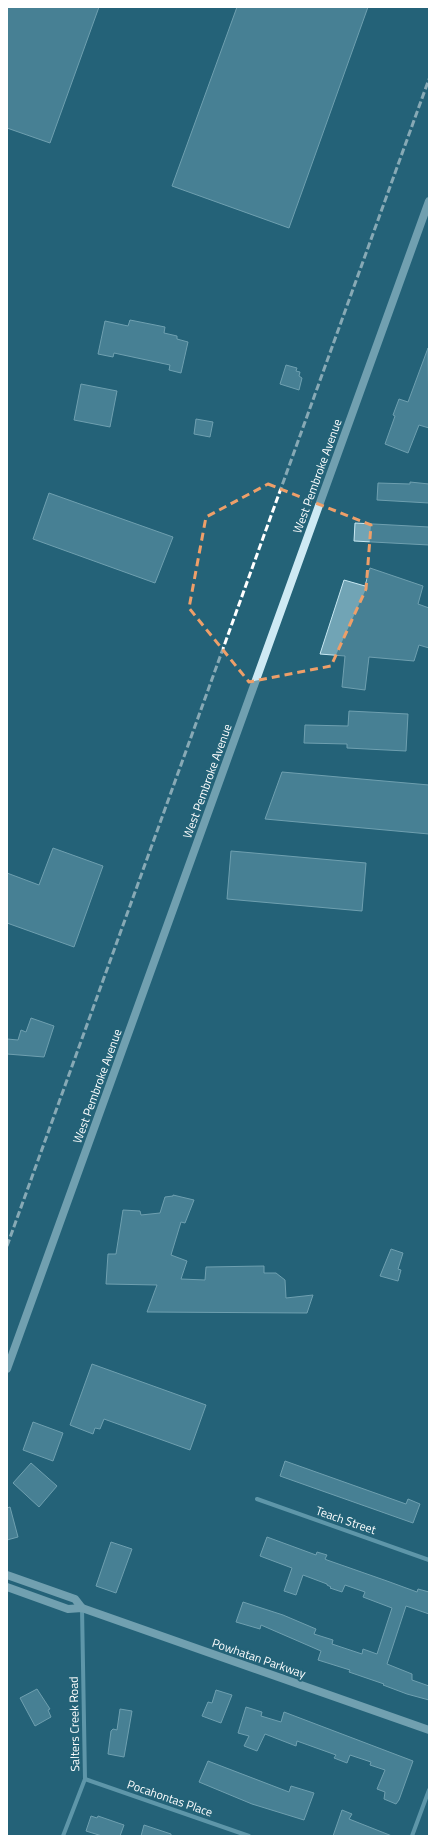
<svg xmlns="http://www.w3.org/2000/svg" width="436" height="1843" font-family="'Titillium Web',sans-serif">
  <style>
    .building { fill: #71a4b5; stroke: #c8e9f3 }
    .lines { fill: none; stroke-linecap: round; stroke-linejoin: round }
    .minor { stroke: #a5d5e4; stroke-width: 4 }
    .secondary { stroke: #ceeaf4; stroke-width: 8 }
    .rail { stroke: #fff; stroke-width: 3; stroke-dasharray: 7 3; stroke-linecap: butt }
    .marked { fill: none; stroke: #ee9f69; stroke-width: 3; stroke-dasharray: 8 5; stroke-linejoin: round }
    .labels { text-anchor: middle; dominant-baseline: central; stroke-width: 4; stroke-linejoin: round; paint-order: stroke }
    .street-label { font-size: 12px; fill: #fff; stroke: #246378 }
  </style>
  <rect width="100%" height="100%" fill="#246378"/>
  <g class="building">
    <path d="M 7,7 L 99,7 L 50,143 L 7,128 Z"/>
    <path d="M 237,7 L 368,7 L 289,228 L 172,186 Z"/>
    <path d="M 130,320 L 165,327 L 164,333 L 177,336 L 177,339 L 188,342 L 181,373 L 169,370 L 170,365 L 114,353 L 113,357 L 98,354 L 105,321 L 128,326 Z"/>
    <path d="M 428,348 L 429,428 L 419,425 L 408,453 L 385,444 L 395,416 L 393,415 L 399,399 L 408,402 Z"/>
    <path d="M 286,365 L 297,368 L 296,371 L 300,372 L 299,376 L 302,378 L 299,390 L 280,384 Z"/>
    <path d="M 81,384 L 117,391 L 110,427 L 74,420 Z"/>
    <path d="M 196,419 L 213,422 L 210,437 L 194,434 Z"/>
    <path d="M 410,482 L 429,484 L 429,503 L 377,500 L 378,483 L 410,484 Z"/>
    <path d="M 49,493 L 173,537 L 155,583 L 33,539 Z"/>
    <path d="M 355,523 L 429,527 L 429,545 L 354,541 Z"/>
    <path d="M 370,568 L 423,586 L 418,604 L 429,608 L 429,648 L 419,645 L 414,661 L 369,657 L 365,690 L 342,687 L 345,656 L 320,654 L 344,580 L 365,586 Z"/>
    <path d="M 349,711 L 408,714 L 406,751 L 347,748 L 347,744 L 304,743 L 305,725 L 348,726 Z"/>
    <path d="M 282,772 L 429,785 L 429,834 L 265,819 Z"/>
    <path d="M 53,848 L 103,866 L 74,947 L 7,923 L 7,873 L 39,885 Z"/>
    <path d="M 231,851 L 366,863 L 362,911 L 227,899 Z"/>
    <path d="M 31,1018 L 54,1026 L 44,1057 L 7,1054 L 7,1039 L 18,1040 L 21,1030 L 26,1032 Z"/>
    <path d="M 173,1195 L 194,1200 L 185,1223 L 181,1222 L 171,1255 L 187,1261 L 181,1279 L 205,1280 L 206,1267 L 264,1266 L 264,1273 L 276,1273 L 285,1280 L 286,1298 L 313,1295 L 307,1313 L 147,1312 L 157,1285 L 106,1284 L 108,1254 L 116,1254 L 123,1210 L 140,1211 L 141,1215 L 160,1213 L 165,1197 L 173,1196 Z"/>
    <path d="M 391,1249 L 403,1253 L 398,1269 L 401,1270 L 398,1281 L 380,1276 Z"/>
    <path d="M 92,1364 L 206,1405 L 190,1450 L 104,1419 L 100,1429 L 95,1428 L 93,1434 L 70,1425 Z"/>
    <path d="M 33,1422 L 63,1433 L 53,1461 L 23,1450 Z"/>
    <path d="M 285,1461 L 406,1504 L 408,1499 L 420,1504 L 413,1523 L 280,1476 Z"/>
    <path d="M 31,1463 L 57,1486 L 39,1507 L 13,1483 Z"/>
    <path d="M 10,1507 L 18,1537 L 7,1540 L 7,1508 Z"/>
    <path d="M 267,1537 L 316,1555 L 317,1552 L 327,1555 L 325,1559 L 327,1560 L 387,1581 L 417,1592 L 418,1589 L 429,1592 L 429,1614 L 406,1606 L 387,1664 L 412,1674 L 412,1680 L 429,1686 L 429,1700 L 407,1694 L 383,1685 L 384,1684 L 349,1672 L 350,1670 L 318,1660 L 321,1651 L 261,1625 L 260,1629 L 236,1622 L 243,1602 L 283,1615 L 316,1629 L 314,1634 L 333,1640 L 332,1644 L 362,1654 L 363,1649 L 377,1654 L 392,1608 L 363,1597 L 365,1592 L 345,1585 L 342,1592 L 330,1588 L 331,1587 L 327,1585 L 327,1584 L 303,1575 L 296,1595 L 284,1591 L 292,1568 L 260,1556 Z"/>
    <path d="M 111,1542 L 132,1549 L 116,1593 L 96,1586 Z"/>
    <path d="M 37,1689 L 50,1709 L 48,1710 L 51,1717 L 35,1726 L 20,1698 Z"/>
    <path d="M 216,1690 L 232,1695 L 221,1723 L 202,1716 L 208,1702 L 212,1703 Z"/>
    <path d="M 246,1707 L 262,1712 L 261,1716 L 281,1722 L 284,1712 L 413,1761 L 399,1800 L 396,1804 L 384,1799 L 385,1792 L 377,1789 L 385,1770 L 370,1765 L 371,1762 L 350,1755 L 347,1763 L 334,1758 L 336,1755 L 297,1741 L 296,1746 L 265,1734 L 257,1751 L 244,1746 L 249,1736 L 238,1733 Z"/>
    <path d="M 120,1709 L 132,1711 L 124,1757 L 108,1754 L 111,1731 L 113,1729 L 117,1730 Z"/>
    <path d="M 208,1761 L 289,1792 L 291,1786 L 314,1793 L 304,1820 L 252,1804 L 199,1782 Z"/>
    <path d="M 342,1810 L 352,1814 L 349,1819 L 392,1836 L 333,1836 Z"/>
    <path d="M 91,1816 L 97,1818 L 98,1816 L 124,1825 L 120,1836 L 102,1836 L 86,1831 Z"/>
    <path d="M 144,1825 L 171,1834 L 171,1836 L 141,1836 Z"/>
  </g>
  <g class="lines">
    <g class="minor">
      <path d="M 257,1499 L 429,1560"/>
      <path d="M 85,1779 L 249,1836"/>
      <path d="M 63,1836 L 85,1779 L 82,1608"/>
      <path d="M 412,1836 L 429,1790"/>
    </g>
    <g class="secondary">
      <path d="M 7,1369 L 429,201"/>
      <path d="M 7,1575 L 75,1599 L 82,1608"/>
      <path d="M 7,1587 L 68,1609 L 82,1608 L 429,1730"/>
    </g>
    <path class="rail" d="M 7,1246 L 429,79"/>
  </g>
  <path d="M0 0H436V1843H0ZM 268,484 L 371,525 L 366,589 L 331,666 L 249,682 L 189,608 L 206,517 Z" fill="#246378" fill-opacity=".55" fill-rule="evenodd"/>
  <path class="marked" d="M 268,484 L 371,525 L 366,589 L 331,666 L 249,682 L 189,608 L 206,517 Z"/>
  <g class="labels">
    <g class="street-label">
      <text transform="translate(317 476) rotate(-70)">West Pembroke Avenue</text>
      <text transform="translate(207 781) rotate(-70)">West Pembroke Avenue</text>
      <text transform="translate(97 1086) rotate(-70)">West Pembroke Avenue</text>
      <text transform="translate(346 1520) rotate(19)">Teach Street</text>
      <text transform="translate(259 1658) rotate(19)">Powhatan Parkway</text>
      <text transform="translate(74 1724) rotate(-91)">Salters Creek Road</text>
      <text transform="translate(170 1798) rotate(19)">Pocahontas Place</text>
    </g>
  </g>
  <rect width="436" height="1843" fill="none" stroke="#ffffff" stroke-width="16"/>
</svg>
